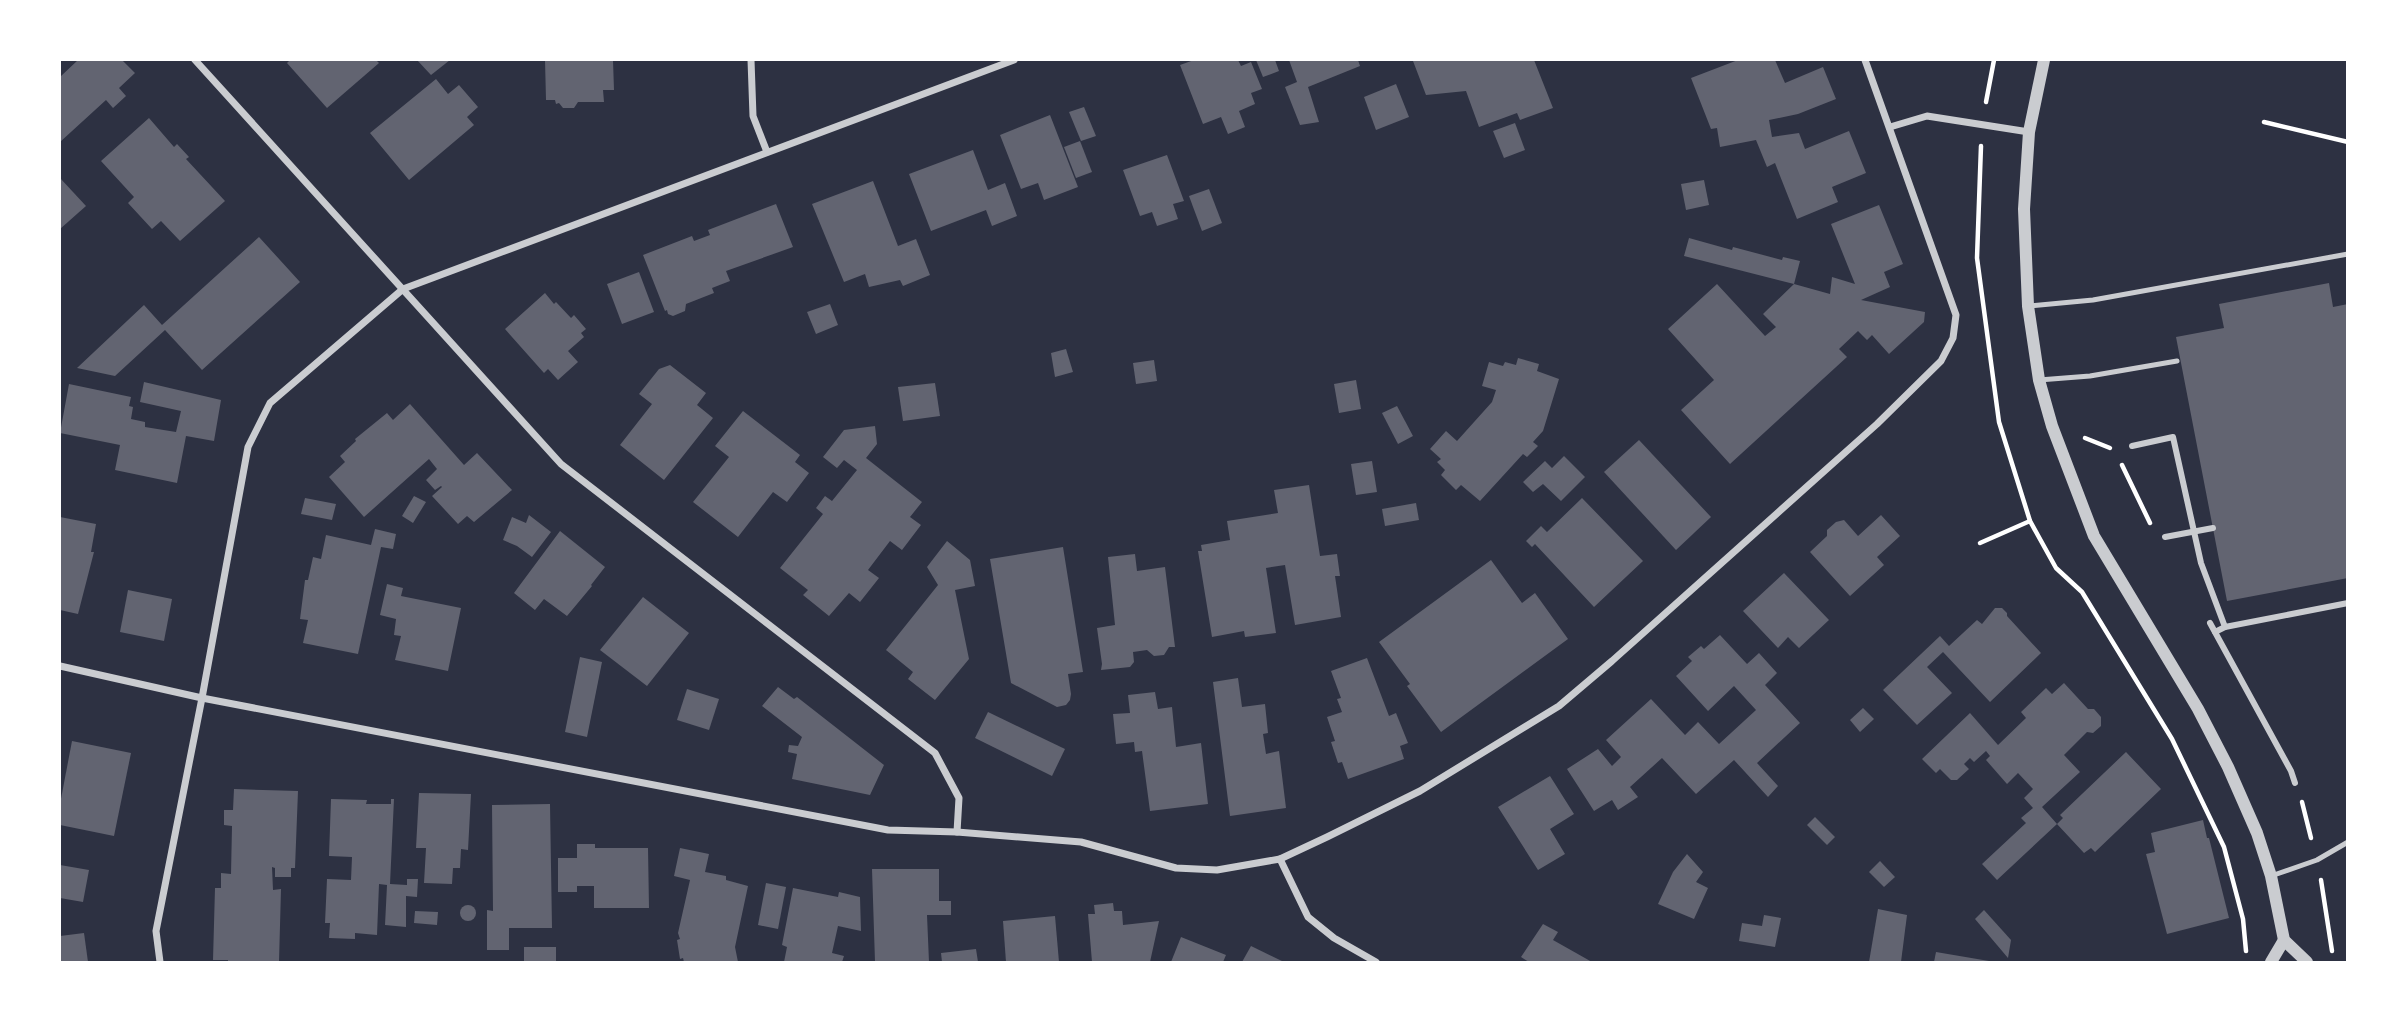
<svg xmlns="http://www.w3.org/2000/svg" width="2407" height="1022" font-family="'IBM Plex Sans',sans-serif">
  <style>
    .building { fill: #626471 }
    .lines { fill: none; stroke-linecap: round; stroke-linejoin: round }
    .path { stroke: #fff; stroke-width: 4.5 }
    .service { stroke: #caccd0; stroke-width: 5 }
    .pedestrian { stroke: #caccd0; stroke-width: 6 }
    .minor { stroke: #caccd0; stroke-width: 7 }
    .tertiary { stroke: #caccd0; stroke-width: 12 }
  </style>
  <rect width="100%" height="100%" fill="#2d3142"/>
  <g class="building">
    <path d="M 78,60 L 122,60 L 135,73 L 119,88 L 126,96 L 113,108 L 106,100 L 60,142 L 60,77 Z"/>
    <path d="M 290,60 L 376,60 L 379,63 L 327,108 L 287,63 Z"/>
    <path d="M 417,60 L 450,60 L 431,75 Z"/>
    <path d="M 545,60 L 613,60 L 614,90 L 603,90 L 604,102 L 578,102 L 574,108 L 563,108 L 559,103 L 556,104 L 555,100 L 546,100 Z"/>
    <path d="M 1194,60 L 1238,60 L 1241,66 L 1251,62 L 1262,89 L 1251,93 L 1255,104 L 1239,111 L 1245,127 L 1228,134 L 1221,117 L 1203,124 L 1180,65 Z"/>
    <path d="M 1256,60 L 1275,60 L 1279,71 L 1263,77 Z"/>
    <path d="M 1289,60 L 1358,60 L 1360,66 L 1308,87 L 1319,122 L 1300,125 L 1285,87 L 1297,82 Z"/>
    <path d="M 1417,60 L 1534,60 L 1553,108 L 1520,120 L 1517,113 L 1479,127 L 1466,91 L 1426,95 L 1413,61 Z"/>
    <path d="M 1738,60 L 1775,60 L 1785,83 L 1823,67 L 1836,99 L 1798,114 L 1769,120 L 1772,137 L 1799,133 L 1805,149 L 1849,131 L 1866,173 L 1832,187 L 1838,202 L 1797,219 L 1775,163 L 1767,167 L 1756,140 L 1720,147 L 1717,128 L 1711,129 L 1691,78 Z"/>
    <path d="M 436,79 L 448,94 L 459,85 L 478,107 L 467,117 L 474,125 L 409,180 L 370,133 Z"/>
    <path d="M 1396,84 L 1409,117 L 1376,130 L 1364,97 Z"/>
    <path d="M 1084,107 L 1096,136 L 1081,141 L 1069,112 Z"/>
    <path d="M 1050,115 L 1078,187 L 1044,200 L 1038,183 L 1021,189 L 1000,135 Z"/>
    <path d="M 149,118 L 174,147 L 177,144 L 189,157 L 186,159 L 225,201 L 180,241 L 161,221 L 152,229 L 128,203 L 134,197 L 101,161 Z"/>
    <path d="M 1515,123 L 1525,150 L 1504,158 L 1493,131 Z"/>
    <path d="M 1080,141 L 1092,172 L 1076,178 L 1064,147 Z"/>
    <path d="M 973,150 L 988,190 L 1005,183 L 1017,216 L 992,226 L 986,210 L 931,231 L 909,174 Z"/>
    <path d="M 1167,155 L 1184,201 L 1173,204 L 1178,219 L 1157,226 L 1152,212 L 1140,216 L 1123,170 Z"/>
    <path d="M 60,178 L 86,206 L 60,229 Z"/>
    <path d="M 1704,180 L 1709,205 L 1686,210 L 1681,184 Z"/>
    <path d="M 873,181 L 898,246 L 916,239 L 930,275 L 903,286 L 900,280 L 869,287 L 865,274 L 844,282 L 812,204 Z"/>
    <path d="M 1209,189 L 1222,223 L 1202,231 L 1189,196 Z"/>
    <path d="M 776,204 L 793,247 L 726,271 L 730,281 L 712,288 L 714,293 L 686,304 L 685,311 L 673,316 L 668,314 L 667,310 L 665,311 L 643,255 L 692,236 L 694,241 L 710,235 L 708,230 Z"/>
    <path d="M 1879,205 L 1903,264 L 1884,272 L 1890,287 L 1861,300 L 1925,312 L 1924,322 L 1889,354 L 1872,335 L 1867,340 L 1858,331 L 1839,349 L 1847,357 L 1730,464 L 1681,410 L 1714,380 L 1668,329 L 1717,284 L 1765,336 L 1776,327 L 1763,314 L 1794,284 L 1830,294 L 1832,277 L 1855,284 L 1831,224 Z"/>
    <path d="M 259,237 L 300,282 L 202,370 L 165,330 L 115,376 L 77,368 L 144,305 L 162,325 Z"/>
    <path d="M 1689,238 L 1732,250 L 1733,247 L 1782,260 L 1783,257 L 1800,261 L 1794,284 L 1684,256 Z"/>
    <path d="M 639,272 L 654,312 L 622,324 L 607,284 Z"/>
    <path d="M 2329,283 L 2333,307 L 2348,304 L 2348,578 L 2227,601 L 2176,337 L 2224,328 L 2219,304 Z"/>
    <path d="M 545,293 L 554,304 L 556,302 L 571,318 L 574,315 L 586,329 L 581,333 L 584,337 L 568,351 L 578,362 L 558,380 L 548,369 L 544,373 L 505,329 Z"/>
    <path d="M 830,304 L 838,325 L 816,334 L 807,312 Z"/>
    <path d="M 1066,349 L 1073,372 L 1055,377 L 1051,353 Z"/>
    <path d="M 1518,358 L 1539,364 L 1537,371 L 1559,379 L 1543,431 L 1533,442 L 1538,446 L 1527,457 L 1523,454 L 1480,501 L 1461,485 L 1456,490 L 1441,475 L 1445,470 L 1437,462 L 1441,459 L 1430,449 L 1446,431 L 1457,441 L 1492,402 L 1496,390 L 1482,386 L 1489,362 L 1503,366 L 1505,362 L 1516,365 Z"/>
    <path d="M 1154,360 L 1157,381 L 1136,384 L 1133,363 Z"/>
    <path d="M 670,365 L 706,393 L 697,405 L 713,418 L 664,480 L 620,445 L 652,404 L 639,394 L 659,369 Z"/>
    <path d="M 1356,380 L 1361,409 L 1339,413 L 1334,384 Z"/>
    <path d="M 144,382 L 221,400 L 214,441 L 186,436 L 177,483 L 115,470 L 120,445 L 60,433 L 69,384 L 131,397 L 129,406 L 133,407 L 131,419 L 145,422 L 145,427 L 176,432 L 181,411 L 140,402 Z"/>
    <path d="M 935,383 L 940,416 L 903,421 L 898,387 Z"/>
    <path d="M 410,404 L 464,465 L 477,453 L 512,490 L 474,522 L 467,516 L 458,524 L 432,496 L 442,487 L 441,486 L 435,490 L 426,480 L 437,469 L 429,459 L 364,517 L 329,477 L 345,462 L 340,456 L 356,441 L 355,439 L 387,413 L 393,420 Z"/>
    <path d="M 1397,406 L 1413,436 L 1398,444 L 1382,413 Z"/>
    <path d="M 743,411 L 800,455 L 795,462 L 809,473 L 787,502 L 773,492 L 738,537 L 693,502 L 729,457 L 715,446 Z"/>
    <path d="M 875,426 L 877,444 L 866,458 L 922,502 L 910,517 L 921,525 L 902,550 L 890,541 L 868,570 L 879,578 L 860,602 L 849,593 L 829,616 L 803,595 L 808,590 L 780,568 L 823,514 L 816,508 L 825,496 L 832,501 L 857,470 L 844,460 L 837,468 L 823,457 L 844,430 Z"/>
    <path d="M 1639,440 L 1711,517 L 1676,550 L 1604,472 Z"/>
    <path d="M 1564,456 L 1585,477 L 1561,501 L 1543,484 L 1533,492 L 1523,482 L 1545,461 L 1552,468 Z"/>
    <path d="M 1372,461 L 1377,492 L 1356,495 L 1351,464 Z"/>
    <path d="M 1309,485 L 1320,556 L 1337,554 L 1340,576 L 1335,576 L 1341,617 L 1295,625 L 1285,565 L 1266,568 L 1276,633 L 1245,637 L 1244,631 L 1212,637 L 1198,551 L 1202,551 L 1201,545 L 1230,540 L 1227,521 L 1278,513 L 1274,490 Z"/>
    <path d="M 414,496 L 426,502 L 413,523 L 402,516 Z"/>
    <path d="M 305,498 L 336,504 L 332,520 L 301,514 Z"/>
    <path d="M 1582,498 L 1643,561 L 1594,607 L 1535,544 L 1532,547 L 1526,541 L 1541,526 L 1547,532 Z"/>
    <path d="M 1416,503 L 1419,520 L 1385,526 L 1382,509 Z"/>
    <path d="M 529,515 L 551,532 L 532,557 L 517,546 L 503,540 L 512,517 L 526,523 Z"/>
    <path d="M 1881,515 L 1900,536 L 1877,557 L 1884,565 L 1850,596 L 1810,552 L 1827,536 L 1827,530 L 1836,522 L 1844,520 L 1858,536 Z"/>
    <path d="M 60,517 L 96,524 L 91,552 L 94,552 L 78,614 L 60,610 Z"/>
    <path d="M 375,529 L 396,534 L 393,549 L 381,547 L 358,654 L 303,643 L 308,620 L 300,619 L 305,580 L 308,580 L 313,557 L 321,559 L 326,535 L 371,545 Z"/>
    <path d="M 560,531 L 605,567 L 591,585 L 592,586 L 567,616 L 544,599 L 535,610 L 514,593 Z"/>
    <path d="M 947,541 L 970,560 L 975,586 L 955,590 L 969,659 L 935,700 L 908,679 L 913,672 L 886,650 L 938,585 L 927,567 Z"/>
    <path d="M 1063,547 L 1083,672 L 1068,674 L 1071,694 L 1070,700 L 1066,705 L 1057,707 L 1011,683 L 990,559 Z"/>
    <path d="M 1135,554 L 1137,571 L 1165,567 L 1175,647 L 1169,647 L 1164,655 L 1154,656 L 1147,650 L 1133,652 L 1134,662 L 1130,667 L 1101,670 L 1102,664 L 1097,628 L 1115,625 L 1108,557 Z"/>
    <path d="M 1491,560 L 1522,603 L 1535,593 L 1568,639 L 1441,732 L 1407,686 L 1410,684 L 1379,642 Z"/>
    <path d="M 1784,573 L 1829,620 L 1799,648 L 1788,637 L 1778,648 L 1743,611 Z"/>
    <path d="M 387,584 L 403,588 L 401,596 L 461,608 L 448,671 L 395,660 L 401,636 L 394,635 L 396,619 L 380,615 Z"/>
    <path d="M 128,590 L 172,599 L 164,641 L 120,632 Z"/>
    <path d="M 643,597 L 689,633 L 647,686 L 600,650 Z"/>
    <path d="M 1995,608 L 2002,608 L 2007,613 L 2007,616 L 2041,653 L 1990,702 L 1943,652 L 1927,667 L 1952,693 L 1917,725 L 1883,690 L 1940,636 L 1949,646 L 1977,620 L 1982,624 Z"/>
    <path d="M 1720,635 L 1747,664 L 1759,653 L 1777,673 L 1765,685 L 1800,723 L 1757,763 L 1778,786 L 1768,797 L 1734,760 L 1696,794 L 1662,758 L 1630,787 L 1638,797 L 1618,810 L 1612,800 L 1594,811 L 1567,769 L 1598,749 L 1612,766 L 1621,757 L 1606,740 L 1651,699 L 1685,735 L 1698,722 L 1719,744 L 1756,710 L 1734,686 L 1708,711 L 1676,676 L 1692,661 L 1688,657 L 1701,646 L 1704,649 Z"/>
    <path d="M 580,657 L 602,662 L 587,737 L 565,732 Z"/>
    <path d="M 1367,658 L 1389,716 L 1396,713 L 1408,743 L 1400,746 L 1404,759 L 1348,779 L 1342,762 L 1338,763 L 1331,742 L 1335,741 L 1327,717 L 1342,712 L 1337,699 L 1341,698 L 1331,671 Z"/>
    <path d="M 1238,678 L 1242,707 L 1265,704 L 1268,733 L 1263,734 L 1266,754 L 1279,751 L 1286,808 L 1230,816 L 1213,682 Z"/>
    <path d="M 2064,683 L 2088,709 L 2094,709 L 2101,717 L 2101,726 L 2093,733 L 2087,732 L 2064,755 L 2080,772 L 2042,807 L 2057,824 L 1997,880 L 1982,864 L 2026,823 L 2021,818 L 2033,808 L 2024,798 L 2033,789 L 2018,773 L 2007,784 L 1986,760 L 1990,756 L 1986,751 L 1974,762 L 1970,758 L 1964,764 L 1969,769 L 1957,780 L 1951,780 L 1940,769 L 1936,773 L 1922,759 L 1970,713 L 1998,745 L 2026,718 L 2021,712 L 2046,688 L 2052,694 Z"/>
    <path d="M 778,687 L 794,699 L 797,697 L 884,765 L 870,795 L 792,779 L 797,754 L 788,752 L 789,745 L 798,746 L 802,737 L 762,706 Z"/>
    <path d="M 687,689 L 719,699 L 709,730 L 677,720 Z"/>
    <path d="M 1155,692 L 1158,709 L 1172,707 L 1176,747 L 1201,743 L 1208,804 L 1150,811 L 1142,751 L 1135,752 L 1134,742 L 1116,744 L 1113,714 L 1130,713 L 1128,695 Z"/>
    <path d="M 1863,708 L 1874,719 L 1860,732 L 1850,720 Z"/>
    <path d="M 988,712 L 1065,749 L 1052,776 L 975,738 Z"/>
    <path d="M 72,741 L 131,753 L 114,836 L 60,825 L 60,804 Z"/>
    <path d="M 2126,752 L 2161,789 L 2095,852 L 2091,848 L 2084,853 L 2057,824 L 2063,818 L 2060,815 Z"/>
    <path d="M 1550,776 L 1574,814 L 1550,829 L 1565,854 L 1538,870 L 1498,807 Z"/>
    <path d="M 234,789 L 298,791 L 295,868 L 291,868 L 291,877 L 275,877 L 275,868 L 272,867 L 273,890 L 281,889 L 279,962 L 228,962 L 228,960 L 213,960 L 215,888 L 221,888 L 221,873 L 231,874 L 232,826 L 224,825 L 224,810 L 233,810 Z"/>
    <path d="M 419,793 L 471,794 L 468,850 L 461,849 L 460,868 L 453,868 L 452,884 L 424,883 L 426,848 L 416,848 Z"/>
    <path d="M 331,799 L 367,800 L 366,804 L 391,804 L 391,799 L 394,799 L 390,884 L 407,885 L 407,879 L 418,879 L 417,897 L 406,896 L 406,927 L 385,925 L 387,885 L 379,884 L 377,935 L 355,933 L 355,939 L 329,938 L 330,923 L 325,923 L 327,879 L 351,880 L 352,857 L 329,856 Z"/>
    <path d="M 550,804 L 552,928 L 509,928 L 509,950 L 487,950 L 487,910 L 493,911 L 492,805 Z"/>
    <path d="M 1815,817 L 1835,837 L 1827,845 L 1807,825 Z"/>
    <path d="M 2203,820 L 2207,838 L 2209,838 L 2229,918 L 2167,934 L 2146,854 L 2155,852 L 2151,833 Z"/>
    <path d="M 577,844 L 595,844 L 595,848 L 648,848 L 649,908 L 594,908 L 594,886 L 577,886 L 577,892 L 558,892 L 558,858 L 577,858 Z"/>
    <path d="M 680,848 L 709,854 L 705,872 L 726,876 L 726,880 L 748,886 L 735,947 L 738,962 L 684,962 L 683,958 L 680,959 L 677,940 L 680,939 L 678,933 L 690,880 L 674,876 Z"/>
    <path d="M 1687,854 L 1703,872 L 1696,882 L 1708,888 L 1694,919 L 1658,904 L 1673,872 Z"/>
    <path d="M 1880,861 L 1895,877 L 1884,887 L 1869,872 Z"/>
    <path d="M 60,865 L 89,870 L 83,902 L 60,898 Z"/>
    <path d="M 872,869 L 939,869 L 939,901 L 951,901 L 951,915 L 927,915 L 929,962 L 875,962 Z"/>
    <path d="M 766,883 L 786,887 L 778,929 L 758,925 Z"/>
    <path d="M 793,888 L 838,897 L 839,892 L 860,897 L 861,931 L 838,926 L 832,953 L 844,956 L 842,962 L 784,962 L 787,947 L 782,945 Z"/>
    <path d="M 1113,903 L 1114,911 L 1122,911 L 1123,925 L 1159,921 L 1150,962 L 1092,962 L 1088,914 L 1095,914 L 1094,905 Z"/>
    <circle cx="468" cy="913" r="8"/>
    <path d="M 1878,909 L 1907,915 L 1901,962 L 1869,962 Z"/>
    <path d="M 1984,910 L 2011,940 L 2008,958 L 1975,919 Z"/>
    <path d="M 415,911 L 438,912 L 437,925 L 414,923 Z"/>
    <path d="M 1764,915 L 1781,918 L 1775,947 L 1739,941 L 1742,923 L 1762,926 Z"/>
    <path d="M 1055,916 L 1059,962 L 1006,962 L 1003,921 Z"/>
    <path d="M 1543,924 L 1558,932 L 1553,940 L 1592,962 L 1529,962 L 1521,957 Z"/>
    <path d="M 84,933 L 88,962 L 60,962 L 60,936 Z"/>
    <path d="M 1181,937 L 1226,955 L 1223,962 L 1171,962 Z"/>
    <path d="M 1251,946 L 1284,962 L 1242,962 Z"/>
    <rect x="524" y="947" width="32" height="15"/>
    <path d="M 976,949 L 978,962 L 942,962 L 941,953 Z"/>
    <path d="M 1936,952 L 1989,961 L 1989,962 L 1934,962 Z"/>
  </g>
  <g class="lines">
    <g class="path">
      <path d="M 1986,102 L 1994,60"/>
      <path d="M 2264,122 L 2348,142"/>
      <path d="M 1981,146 L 1977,258 L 1999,422 L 2030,521 L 2056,568 L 2082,592 L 2172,739 L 2224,847 L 2243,919 L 2246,951"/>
      <path d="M 2085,438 L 2110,448"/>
      <path d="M 2122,465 L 2150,523"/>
      <path d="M 1980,543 L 2030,521"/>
      <path d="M 2302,802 L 2311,838"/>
      <path d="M 2321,880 L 2332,951"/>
    </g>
    <g class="service">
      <path d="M 2030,306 L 2093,300 L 2348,254"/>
      <path d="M 2039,380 L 2090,376 L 2177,361"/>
      <path d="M 2271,876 L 2317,860 L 2348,842"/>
    </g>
    <g class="pedestrian">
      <path d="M 2132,446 L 2173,437 L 2201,563 L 2225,627"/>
      <path d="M 2165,537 L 2213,528"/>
      <path d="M 2210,623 L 2291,771 L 2295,783"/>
      <path d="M 2215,632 L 2225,627 L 2348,603"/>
    </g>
    <g class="minor">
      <path d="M 195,60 L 561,464 L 935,753 L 959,798 L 957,832"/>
      <path d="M 751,60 L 753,116 L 767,152"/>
      <path d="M 1890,127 L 1927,116 L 2029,132"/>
      <path d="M 60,666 L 202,698 L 888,830 L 957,832 L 1081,842 L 1176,868 L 1217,870 L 1280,859 L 1327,837 L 1420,791 L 1559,706 L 1612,661 L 1877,424 L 1941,361 L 1953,338 L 1956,315 L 1865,60"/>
      <path d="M 1280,859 L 1308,917 L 1334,938 L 1376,962"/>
      <path d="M 160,962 L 156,931 L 202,698 L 248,447 L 270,403 L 403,289 L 1014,60"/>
    </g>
    <g class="tertiary">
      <path d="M 2044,60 L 2029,132 L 2024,209 L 2028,306 L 2039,380 L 2052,426 L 2094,536 L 2198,709 L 2228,767 L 2257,833 L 2271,876 L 2284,940 L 2307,962"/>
      <path d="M 2271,962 L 2284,940"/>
    </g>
  </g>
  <rect width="2407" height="1022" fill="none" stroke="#ffffff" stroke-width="122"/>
</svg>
